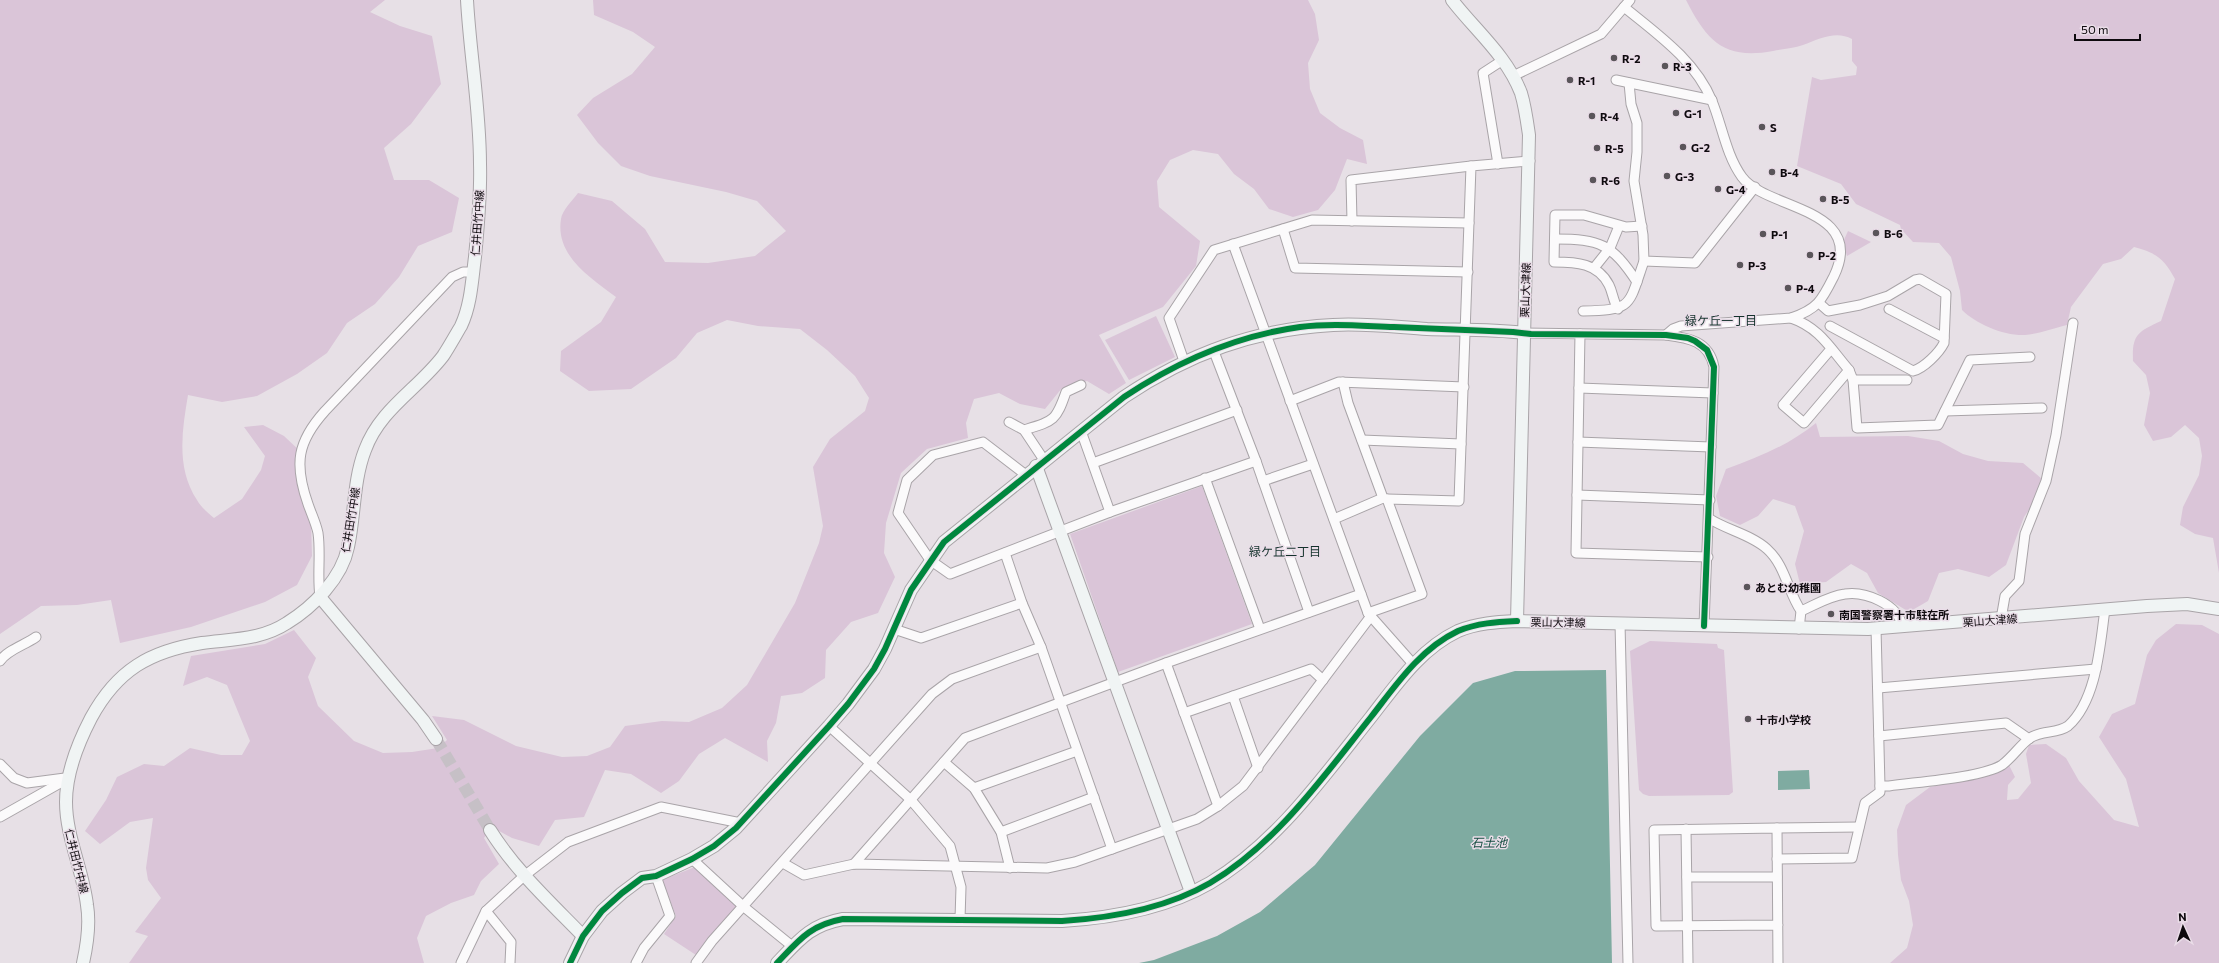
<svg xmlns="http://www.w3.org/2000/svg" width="2219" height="963" font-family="Commissioner,'Noto Sans JP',sans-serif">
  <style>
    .green { fill: #dac5d8 }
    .water { fill: #7faba1 }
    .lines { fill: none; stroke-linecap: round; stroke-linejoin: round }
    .secondary-tunnel { stroke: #c6c0c6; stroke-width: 12; stroke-dasharray: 12 6; stroke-linecap: butt }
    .street-casing { stroke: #a9a4a8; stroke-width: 11 }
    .secondary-casing { stroke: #a9a4a8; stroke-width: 14 }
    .street { stroke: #fbfafb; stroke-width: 9 }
    .secondary { stroke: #f0f4f4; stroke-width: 12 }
    .cycleway-casing { stroke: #eadde8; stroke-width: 8 }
    .cycleway { stroke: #00873e; stroke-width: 6 }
    .poi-dot { fill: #5a555a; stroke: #eadde8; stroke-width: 1.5 }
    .labels { text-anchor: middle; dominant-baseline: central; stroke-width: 3; stroke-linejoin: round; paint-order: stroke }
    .poi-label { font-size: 11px; font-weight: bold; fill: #0e0a0e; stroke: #eadde8; text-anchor: start }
    .street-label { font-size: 11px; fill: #0e0a0e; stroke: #eadde8 }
    .neighbourhood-label { font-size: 12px; fill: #13322b; stroke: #eadde8 }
    .water-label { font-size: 12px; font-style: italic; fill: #154e41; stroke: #eadde8 }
  </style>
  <rect width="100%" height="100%" fill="#e7e0e6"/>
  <g class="green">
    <path d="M 0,0 L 385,0 L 370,12 L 400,26 L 432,36 L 441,84 L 411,124 L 384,148 L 394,180 L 429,180 L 459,198 L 452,232 L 418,246 L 399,277 L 375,304 L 347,323 L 327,353 L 297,374 L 257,396 L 222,402 L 188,395 C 182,431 176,468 197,500 C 201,507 208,513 214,518 L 242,499 L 261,470 L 265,456 L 244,427 L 263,425 L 284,436 L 301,452 L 311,521 L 312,556 L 297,585 L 265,602 L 191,627 L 120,643 L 111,600 L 77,605 L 41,606 L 0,634 Z"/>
    <path d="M 593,0 L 1308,0 L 1315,14 L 1319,40 L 1308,63 L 1310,89 L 1320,113 L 1340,128 L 1363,140 L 1367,164 L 1347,159 L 1335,190 L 1318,210 L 1293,217 L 1269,209 L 1254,189 L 1234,174 L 1218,154 L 1193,150 L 1170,160 L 1157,181 L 1159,207 L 1200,241 L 1196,266 L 1163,307 L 1099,335 L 1126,383 L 1109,394 L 1087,381 L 1062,388 L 1045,409 L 1020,404 L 999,393 L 974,399 L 966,423 L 968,438 L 927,449 L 901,473 L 886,523 L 884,553 L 895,577 L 878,613 L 851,622 L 826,650 L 825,678 L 802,693 L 781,696 L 776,723 L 767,741 L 768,762 L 725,738 L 699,754 L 679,781 L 661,793 L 631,774 L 605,770 L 584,817 L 555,820 L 539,846 L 512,838 L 492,827 L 484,838 L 499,864 L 481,881 L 474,895 L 451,903 L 426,916 L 417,938 L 424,963 L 129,963 L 148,936 L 135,932 L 161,898 L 148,880 L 146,868 L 153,818 L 130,822 L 100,844 L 85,831 L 106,800 L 117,777 L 144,764 L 164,766 L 190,748 L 221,755 L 242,755 L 250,741 L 227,685 L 207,677 L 183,686 L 191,656 L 265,644 L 294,630 L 316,658 L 308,677 L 318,706 L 354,741 L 383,753 L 412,752 L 438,748 L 447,740 L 432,716 L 464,720 L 516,746 L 562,757 L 587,756 L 610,747 L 625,726 L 662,721 L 689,722 L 722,708 L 747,685 L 795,603 L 819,543 L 823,526 L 813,467 L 830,439 L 865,411 L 869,398 L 855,376 L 827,350 L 800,329 L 758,326 L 727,320 L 697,333 L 676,358 L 631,389 L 589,391 L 560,371 L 561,351 L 601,322 L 616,297 C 591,278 555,256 561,219 C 562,210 573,200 578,193 L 612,201 L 645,229 L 665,262 L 708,263 L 755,256 L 786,231 L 757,201 L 726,192 L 650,176 L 621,166 L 598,143 L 577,115 L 593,98 L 632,74 L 655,47 L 633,32 L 594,15 Z"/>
    <path d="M 1686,0 L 2219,0 L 2219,573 L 2213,538 L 2195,534 L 2180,525 L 2183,507 L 2199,475 L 2202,456 L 2199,438 L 2185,425 L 2171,437 L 2153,441 L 2144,425 L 2150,393 L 2146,375 L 2133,361 C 2132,335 2137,332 2161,321 L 2175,279 C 2164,259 2157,253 2134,247 L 2121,259 L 2103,264 L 2071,307 L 2067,325 C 2054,328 2038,334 2025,335 C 2004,336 1976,324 1962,310 L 1960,291 L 1951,257 L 1939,243 L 1913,242 L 1901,229 L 1900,225 L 1856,204 L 1841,184 L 1797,166 L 1812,77 L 1821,80 L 1856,75 L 1857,67 L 1852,61 L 1852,39 C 1836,30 1819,39 1803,45 C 1794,48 1783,49 1773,51 C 1724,60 1707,41 1686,0 Z"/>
    <path d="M 1848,231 L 1871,242 L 1847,256 L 1843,242 Z"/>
    <path d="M 1156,316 L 1175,357 L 1129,380 L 1105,340 Z"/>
    <path d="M 1816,423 L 1820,437 L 1908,436 L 1939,441 L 1963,454 L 1988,461 L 2023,463 L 2042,479 L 2037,498 L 2024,517 L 2006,565 L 1989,577 L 1958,569 L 1939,573 L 1928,601 L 1909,612 L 1878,593 L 1867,573 L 1851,564 L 1826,582 L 1800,584 L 1795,564 L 1804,531 L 1795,506 L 1773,499 L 1758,516 L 1740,525 L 1720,516 L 1716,496 L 1726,469 C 1759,457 1789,445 1816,423 Z"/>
    <path d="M 1202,486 L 1252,624 L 1118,672 L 1070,534 Z"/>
    <path d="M 2176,624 L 2202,625 L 2219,634 L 2219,963 L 1890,963 L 1907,948 L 1913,925 L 1909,901 L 1901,880 L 1898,855 L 1897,830 L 1906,805 L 1930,787 L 1985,776 L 2009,765 L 2015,777 L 2008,785 L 2007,800 L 2018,799 L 2031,783 L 2026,754 L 2029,745 L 2046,744 L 2066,758 L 2079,781 L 2114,820 L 2139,827 L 2126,779 L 2099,737 L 2112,714 L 2135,704 L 2147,655 L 2156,640 Z"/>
    <path d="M 1650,641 L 1717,644 L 1718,648 L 1724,650 L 1733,792 L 1729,795 L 1649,796 L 1643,794 L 1639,790 L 1630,651 Z"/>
    <path d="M 695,867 L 739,907 L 696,955 L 664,934 L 676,916 L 662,880 Z"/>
  </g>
  <g class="water">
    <path d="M 1606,670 L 1612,963 L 1139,963 L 1154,960 L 1217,936 L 1260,912 L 1315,865 L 1420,736 L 1473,683 L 1515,671 Z"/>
    <path d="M 1809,770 L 1810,789 L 1778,790 L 1778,771 Z"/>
  </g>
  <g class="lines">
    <path class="secondary-tunnel" d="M 436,739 L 490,830"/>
    <defs>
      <g id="street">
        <path d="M 1624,7 C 1657,34 1695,60 1712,101 C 1722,125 1726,155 1742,177 C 1766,210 1867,207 1834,276 C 1822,300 1818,309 1791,318 L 1681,326 L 1673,329 L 1666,335"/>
        <path d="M 1513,76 L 1601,34 L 1630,0"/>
        <path d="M 1616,80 L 1712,100"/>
        <path d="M 1629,83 L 1631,104 L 1637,123 L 1637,152 L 1634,181 L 1643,235 L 1644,261 L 1695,263 L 1755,187"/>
        <path d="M 1498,164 L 1483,73 L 1503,60"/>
        <path d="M 1352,221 L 1351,180 L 1471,166"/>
        <path d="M 1283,229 L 1295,268 L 1468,272"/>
        <path d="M 1555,239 C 1600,239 1612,244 1637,282"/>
        <path d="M 1233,244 L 1368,613 L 1414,665"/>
        <path d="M 1594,268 L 1610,248 L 1619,226"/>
        <path d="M 1819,303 L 1828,311 L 1860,305 L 1888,296 L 1915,280 L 1920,279 L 1946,294 L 1944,343 C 1939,353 1924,368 1913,371 L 1830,326"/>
        <path d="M 1618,309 C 1613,301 1613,293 1609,285 C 1598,263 1576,262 1554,262 L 1555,215 L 1584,215 L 1626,227 L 1642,226"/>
        <path d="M 1889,309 L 1944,338"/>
        <path d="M 1583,311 C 1633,310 1628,307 1644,261"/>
        <path d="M 1791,318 C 1820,328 1830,348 1849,370 L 1804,423 L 1783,405 L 1831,349"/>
        <path d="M 1524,333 L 1666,335 C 1689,338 1709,341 1714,367 L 1704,626"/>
        <path d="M 1580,334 L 1576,553 L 1708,557"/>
        <path d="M 1213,349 L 1256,461 L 1309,612"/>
        <path d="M 1184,361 L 1169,318 L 1214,250 L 1312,220 L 1469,223"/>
        <path d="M 1849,370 L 1853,380 L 1857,428 L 1938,425 L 1970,360 L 2030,357"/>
        <path d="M 1853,380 L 1907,380"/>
        <path d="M 1343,382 L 1348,403 L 1383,498 L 1387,499"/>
        <path d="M 1579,388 L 1713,393"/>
        <path d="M 1290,401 L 1339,382 L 1464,387"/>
        <path d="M 1945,411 L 2042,408"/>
        <path d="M 1009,422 L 1024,430 L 1044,460"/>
        <path d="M 1024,430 C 1054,421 1056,421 1066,392 L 1081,385"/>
        <path d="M 1081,431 L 1110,512"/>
        <path d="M 1362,440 L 1461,444"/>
        <path d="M 1578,442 L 1711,447"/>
        <path d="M 1093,463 L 1237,410"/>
        <path d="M 1026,475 L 983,442 L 933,455 L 907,480 L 898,513 L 930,560 L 950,574 L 1110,512 L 1256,461"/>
        <path d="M 1205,478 L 1260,629"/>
        <path d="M 1263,481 L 1313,464"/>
        <path d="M 1577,495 L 1710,500"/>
        <path d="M 1334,519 L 1383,498"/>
        <path d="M 1710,519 C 1727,530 1752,535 1767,549 C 1785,565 1788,592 1801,611 L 1799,629"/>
        <path d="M 1005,553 L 1022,603 L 1041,647 L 1112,849"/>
        <path d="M 320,597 C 317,575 321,554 318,533 C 316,523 311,513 308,504 C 294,464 297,442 325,411 L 452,277 L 463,272 L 473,272"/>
        <path d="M 1801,611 C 1815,605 1829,596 1845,594 C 1865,591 1898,604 1902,626"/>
        <path d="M 1368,613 L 1422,594 L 1387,499 L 1459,501 L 1471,166 L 1530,161"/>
        <path d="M 2001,619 L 2005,596 L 2019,581 L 2025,534 L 2046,481 L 2056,435 L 2073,323"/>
        <path d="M 1620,623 L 1628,963"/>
        <path d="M 1876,628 L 1880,786 L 1889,786 C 1916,782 1981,778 2002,765 C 2013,757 2021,744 2030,738 C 2042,730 2057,734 2068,726 C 2097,700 2100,645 2105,609"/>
        <path d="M 894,629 L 921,638 L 1022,603"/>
        <path d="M 0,661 C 7,650 25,645 36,637"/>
        <path d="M 1166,663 L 1218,806"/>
        <path d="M 1878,688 L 2096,669"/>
        <path d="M 1233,696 L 1258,768"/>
        <path d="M 1184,713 L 1311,669 L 1323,680"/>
        <path d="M 829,726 L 911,800 L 950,846 L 961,887 L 960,919"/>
        <path d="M 1879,736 L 2006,723 L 2029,739"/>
        <path d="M 944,762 L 974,788 L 1001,832 L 1010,868"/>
        <path d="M 0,764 L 14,778 L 27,783 L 65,778"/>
        <path d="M 974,788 L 1077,751"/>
        <path d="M 0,817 L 69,778"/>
        <path d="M 1777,828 L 1859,827"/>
        <path d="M 1686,829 L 1688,963"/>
        <path d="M 1001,832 L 1094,797"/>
        <path d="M 692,859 L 744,907 L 792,946"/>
        <path d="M 1777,859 L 1852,858 L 1865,803 L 1880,792 L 1880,786"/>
        <path d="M 783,863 L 804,875 L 854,864 L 1047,868 L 1075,862 L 1197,819 L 1218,806 L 1243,786 L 1371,616"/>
        <path d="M 854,864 L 965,738 L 1166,663 L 1361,594"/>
        <path d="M 1687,877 L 1777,877"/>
        <path d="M 486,911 L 511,942 L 510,963"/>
        <path d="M 461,963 L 486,911 L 524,876 L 568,842 L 661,807 L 741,823"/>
        <path d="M 636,963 L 644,948 L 670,916 L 656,876"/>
        <path d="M 696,963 L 712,941 L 932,694 L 952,679 L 1041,647"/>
        <path d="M 1778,963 L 1777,828 L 1654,830 L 1656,926 L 1778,925"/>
      </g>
      <g id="secondary">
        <path d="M 1452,0 C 1475,30 1507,56 1521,93 C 1525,106 1527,121 1529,135 L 1517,621"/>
        <path d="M 1036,466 L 1191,892"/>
        <path d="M 320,597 L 423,720 L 436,739"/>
        <path d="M 490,830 C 515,870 550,902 583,936"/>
        <path d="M 83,963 C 87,945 90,923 87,905 C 83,870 66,837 66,802 C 66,773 78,743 91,718 C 117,670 150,651 202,643 C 232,639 261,640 287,623 C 313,607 342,578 348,547 C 355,515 353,481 365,450 C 380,409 418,389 443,356 C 449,347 455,336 461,326 C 471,305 472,280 475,257 C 478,226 481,195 480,164 C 480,109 470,54 467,0"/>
        <path d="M 570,963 L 583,936 L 602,911 L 622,893 L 642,878 L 656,876 L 692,859 L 714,846 L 736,828 L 829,726 L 848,704 L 874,669 L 885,649 L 911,590 L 944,542 L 1124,397 C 1188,354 1255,329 1333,325 C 1364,323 1396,327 1427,329 C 1459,330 1492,329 1524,333"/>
        <path d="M 777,963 C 799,940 810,925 843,919 L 1062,921 C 1112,918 1165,909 1210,883 C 1277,843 1323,777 1371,717 C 1396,685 1420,649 1458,631 C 1477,623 1497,622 1517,621 L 1868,629 L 2147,606 L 2187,604 L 2219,609"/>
      </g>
    </defs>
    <use href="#street" class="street-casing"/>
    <use href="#secondary" class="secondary-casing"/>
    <use href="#street" class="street"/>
    <use href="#secondary" class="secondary"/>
    <defs>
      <g id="cycleway">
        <path d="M 570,963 L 583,936 L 602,911 L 622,893 L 642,878 L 656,876 L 692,859 L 714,846 L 736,828 L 829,726 L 848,704 L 874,669 L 885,649 L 911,590 L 944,542 L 1124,397 C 1178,361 1235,336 1300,327 C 1331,323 1363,326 1394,327 C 1434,329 1473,330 1513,332 L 1531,334 L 1666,335 L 1688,338 L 1695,341 L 1707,350 L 1714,367 L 1704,626"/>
        <path d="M 777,963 C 799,940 810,925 843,919 L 1062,921 C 1112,918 1165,909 1210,883 C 1277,843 1323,777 1371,717 C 1396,685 1420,649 1458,631 C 1477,623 1497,622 1517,621"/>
      </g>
    </defs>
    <use href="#cycleway" class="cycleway-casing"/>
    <use href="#cycleway" class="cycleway"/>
  </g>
  <g class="poi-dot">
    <circle cx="1614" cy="58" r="4"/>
    <circle cx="1665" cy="66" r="4"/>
    <circle cx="1570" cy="80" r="4"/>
    <circle cx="1676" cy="113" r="4"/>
    <circle cx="1592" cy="116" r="4"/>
    <circle cx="1762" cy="127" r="4"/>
    <circle cx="1683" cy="147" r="4"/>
    <circle cx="1597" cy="148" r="4"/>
    <circle cx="1772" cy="172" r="4"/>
    <circle cx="1667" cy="176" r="4"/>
    <circle cx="1593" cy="180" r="4"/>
    <circle cx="1718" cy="189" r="4"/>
    <circle cx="1823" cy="199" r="4"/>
    <circle cx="1876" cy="233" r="4"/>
    <circle cx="1763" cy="234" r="4"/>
    <circle cx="1810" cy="255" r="4"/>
    <circle cx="1740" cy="265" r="4"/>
    <circle cx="1788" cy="288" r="4"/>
    <circle cx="1747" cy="587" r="4"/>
    <circle cx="1831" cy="614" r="4"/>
    <circle cx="1748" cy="719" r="4"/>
  </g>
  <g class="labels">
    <g class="poi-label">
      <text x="1622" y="58">R-2</text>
      <text x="1673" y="66">R-3</text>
      <text x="1578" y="80">R-1</text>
      <text x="1684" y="113">G-1</text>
      <text x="1600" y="116">R-4</text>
      <text x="1770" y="127">S</text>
      <text x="1691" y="147">G-2</text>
      <text x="1605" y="148">R-5</text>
      <text x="1780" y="172">B-4</text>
      <text x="1675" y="176">G-3</text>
      <text x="1601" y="180">R-6</text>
      <text x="1726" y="189">G-4</text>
      <text x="1831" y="199">B-5</text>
      <text x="1884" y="233">B-6</text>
      <text x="1771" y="234">P-1</text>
      <text x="1818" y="255">P-2</text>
      <text x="1748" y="265">P-3</text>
      <text x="1796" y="288">P-4</text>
      <text x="1755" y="587">あとむ幼稚園</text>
      <text x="1839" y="614">南国警察署十市駐在所</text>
      <text x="1756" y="719">十市小学校</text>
    </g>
    <g class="street-label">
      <text transform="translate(477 223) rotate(-86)">仁井田竹中線</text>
      <text transform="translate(1525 290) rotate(-88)">栗山大津線</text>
      <text transform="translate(350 520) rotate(-81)">仁井田竹中線</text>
      <text transform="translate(1990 620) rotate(-4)">栗山大津線</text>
      <text transform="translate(1558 622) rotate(1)">栗山大津線</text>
      <text transform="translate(77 861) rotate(76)">仁井田竹中線</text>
    </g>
    <g class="neighbourhood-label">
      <text x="1721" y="320">緑ケ丘一丁目</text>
      <text x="1285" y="551">緑ケ丘二丁目</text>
    </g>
    <g class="water-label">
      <text x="1489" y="842">石土池</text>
    </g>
  </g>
  <g transform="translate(2183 927) rotate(357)" stroke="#eadde8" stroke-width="3" paint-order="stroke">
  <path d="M0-3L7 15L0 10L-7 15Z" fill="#0e0a0e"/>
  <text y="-6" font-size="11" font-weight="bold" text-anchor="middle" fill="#0e0a0e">N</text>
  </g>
  <path d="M2075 34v6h65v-6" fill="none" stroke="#0e0a0e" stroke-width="2"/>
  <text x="2081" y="34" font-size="12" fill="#0e0a0e" stroke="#eadde8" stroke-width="3" paint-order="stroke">50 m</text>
</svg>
